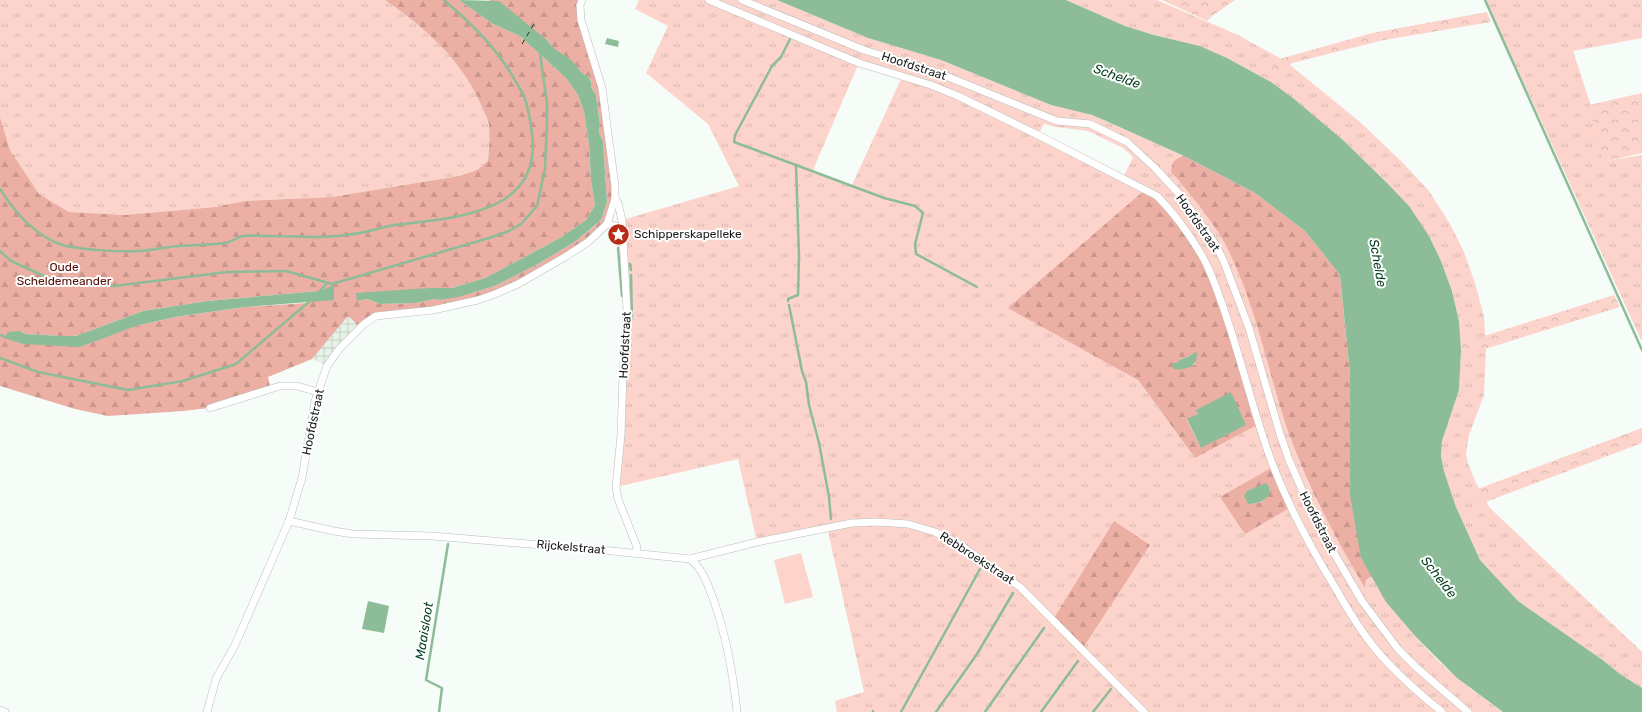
<svg xmlns="http://www.w3.org/2000/svg" width="1642" height="712" font-family="Rubik,sans-serif">
  <style>
    .industrial { fill: url(#industrial-grid) }
    .grass { fill: url(#grass-tufts); fill-rule: evenodd }
    .forest { fill: url(#forest-firs); fill-rule: evenodd }
    .park { fill: url(#park-crowns) }
    .pitch { fill: #fcd4cc }
    .water { fill: #8dbd98 }
    .lines { fill: none; stroke-linecap: round; stroke-linejoin: round }
    .stream { stroke: #8dbd98; stroke-width: 2.5 }
    .ferry { stroke: #033f1d; stroke-width: 1; stroke-dasharray: 5 4; stroke-linecap: butt }
    .street-casing { stroke: #b9beba; stroke-width: 8 }
    .street { stroke: #fff; stroke-width: 7 }
    .labels { text-anchor: middle; dominant-baseline: central; stroke-width: 4; stroke-linejoin: round; paint-order: stroke }
    .street-label { font-size: 12px; fill: #1b1d1c; stroke: #fff }
    .poi-label { font-size: 12px; fill: #1b1d1c; stroke: #fff; text-anchor: start }
    .park-label { font-size: 12px; fill: #540d05; stroke: #fff }
    .water-label { font-size: 13px; font-style: italic; fill: #033f1d; stroke: #fff }
  </style>
  <defs>
    <pattern id="industrial-grid" width="8" height="8" patternUnits="userSpaceOnUse"><rect width="8" height="8" fill="#e6f2e8"/><path d="M0 4h8M4 0v8" fill="none" stroke="#c5cfc6"/></pattern>
    <pattern id="grass-tufts" width="24" height="20" patternUnits="userSpaceOnUse"><rect width="24" height="20" fill="#fcd4cc"/><path d="M3 7l-1-3M5 7V3M7 7l1-3M15 17l-1-3M17 17v-4M19 17l1-3" fill="none" stroke="#d7b6af"/></pattern>
    <pattern id="forest-firs" width="22" height="20" patternUnits="userSpaceOnUse"><rect width="22" height="20" fill="#ecafa4"/><path d="M5 1l3.5 6h-7zM16 11l3.5 6h-7z" fill="#ca968d"/></pattern>
    <pattern id="park-crowns" width="20" height="18" patternUnits="userSpaceOnUse"><rect width="20" height="18" fill="#fcd4cc"/><path d="M2 6a3 3 0 1 1 6 0M12 15a3 3 0 1 1 6 0" fill="none" stroke="#d7b6af"/></pattern>
  </defs>
  <rect width="100%" height="100%" fill="#f6fcf8"/>
  <path class="industrial" d="M 348,316 L 358,325 L 327,366 L 312,359 Z"/>
  <g class="grass">
    <path d="M 0,0 L 385,0 C 424,27 462,60 481,105 C 483,111 488,118 489,125 C 490,137 489,149 488,161 L 477,170 L 459,176 L 332,197 L 245,201 L 215,207 L 125,215 L 69,212 L 39,194 L 10,150 L 0,117 Z"/>
    <path d="M 639,0 L 777,0 L 868,38 L 941,60 L 1051,105 L 1092,115 L 1184,156 L 1179,157 L 1171,172 C 1185,187 1197,203 1209,219 C 1214,227 1220,234 1224,242 C 1256,300 1268,368 1288,430 C 1306,486 1335,537 1365,587 L 1366,580 L 1372,576 C 1394,615 1423,648 1456,677 C 1471,690 1488,701 1503,712 L 837,712 L 835,701 L 864,692 L 827,527 L 757,542 L 738,459 L 616,487 L 625,349 L 622,220 L 739,186 L 708,124 L 646,73 L 668,26 L 635,9 ZM 858,65 L 895,72 L 902,77 L 852,185 L 813,170 ZM 1044,124 L 1056,127 L 1088,131 L 1123,148 L 1133,157 L 1123,178 L 1038,135 ZM 1233,334 L 1195,458 L 1138,380 ZM 1149,545 L 1083,648 L 1054,618 Z"/>
    <path d="M 1066,0 L 1157,0 L 1238,35 L 1254,44 L 1285,61 L 1360,122 L 1403,163 L 1429,191 L 1450,224 L 1464,252 L 1475,283 L 1484,317 L 1486,349 L 1484,395 L 1469,435 L 1466,454 L 1468,463 L 1475,481 L 1490,508 L 1642,652 L 1642,688 L 1620,674 L 1604,661 L 1518,601 L 1480,560 L 1456,507 L 1444,471 L 1441,456 L 1442,441 L 1459,390 L 1461,350 L 1459,321 L 1452,291 L 1441,261 L 1429,236 L 1385,181 L 1343,140 L 1271,82 L 1227,58 L 1200,46 L 1154,35 L 1125,26 Z"/>
    <path d="M 1486,0 L 1642,0 L 1642,38 L 1573,51 L 1590,103 L 1606,161 L 1642,155 L 1642,342 Z"/>
  </g>
  <g class="forest">
    <path d="M 385,0 L 459,0 L 493,24 L 520,36 L 566,78 L 578,95 L 584,112 L 589,145 L 591,181 L 595,205 L 586,220 L 560,238 L 485,278 L 452,288 L 429,288 L 358,301 L 367,299 L 380,304 L 416,303 L 434,299 L 440,300 L 475,292 L 495,286 L 538,264 L 576,241 L 592,228 L 601,220 L 607,202 L 603,141 L 599,133 L 600,125 L 596,95 L 591,87 L 592,85 L 589,77 L 584,75 L 571,61 L 553,48 L 547,40 L 532,29 L 489,0 L 582,0 L 580,5 L 598,74 L 615,186 L 603,229 L 518,284 L 455,306 L 376,313 L 358,325 L 348,316 L 312,359 L 268,377 L 270,386 L 209,408 L 183,411 L 108,416 L 75,409 L 0,386 L 0,117 L 10,150 L 39,194 L 69,212 L 125,215 L 215,207 L 245,201 L 332,197 L 459,176 L 477,170 L 488,161 C 489,149 490,137 489,125 C 488,118 483,111 481,105 C 462,60 424,27 385,0 ZM 334,286 L 306,303 L 245,307 L 175,317 L 136,326 L 23,344 L 20,331 L 26,334 L 62,336 L 76,336 L 143,311 L 207,301 L 319,291 Z"/>
    <path d="M 1184,156 L 1255,193 L 1305,231 L 1340,275 L 1350,374 L 1361,558 L 1372,576 L 1366,580 L 1365,588 C 1335,537 1309,490 1289,434 C 1267,370 1256,302 1224,242 C 1220,234 1214,227 1209,219 C 1197,203 1185,187 1171,172 C 1172,162 1175,158 1184,156 Z"/>
    <path d="M 1146,189 L 1157,196 L 1201,254 L 1259,424 L 1195,458 L 1138,380 L 1008,308 ZM 1192,355 L 1195,364 L 1191,366 L 1173,363 L 1176,363 L 1181,359 ZM 1198,414 L 1201,448 L 1187,420 Z"/>
    <path d="M 1273,467 L 1291,507 L 1245,534 L 1220,497 ZM 1244,496 L 1264,501 L 1259,503 L 1248,504 Z"/>
    <path d="M 1114,521 L 1150,545 L 1083,648 L 1054,618 Z"/>
  </g>
  <g class="park">
    <path d="M 1162,0 L 1235,0 L 1212,16 L 1207,21 Z"/>
    <path d="M 1487,12 L 1491,22 L 1384,40 L 1292,63 L 1273,82 L 1262,75 L 1283,58 L 1372,33 Z"/>
    <path d="M 1642,93 L 1642,153 L 1603,162 L 1589,105 Z"/>
    <path d="M 1614,295 L 1620,307 L 1462,356 L 1462,343 Z"/>
    <path d="M 1642,428 L 1642,443 L 1483,503 L 1475,490 Z"/>
  </g>
  <path class="pitch" d="M 801,553 L 813,597 L 785,604 L 774,560 Z"/>
  <g class="water">
    <path d="M 459,0 L 499,1 L 547,40 C 553,49 561,53 570,59 C 577,65 580,74 589,77 L 592,85 L 591,87 L 596,95 L 600,125 L 599,133 L 603,141 L 607,202 L 601,220 L 576,241 L 538,264 L 495,286 L 458,297 L 440,300 L 434,299 L 416,303 L 380,304 L 367,299 L 357,301 L 356,293 L 429,288 L 452,288 L 485,278 L 560,238 L 586,220 L 595,205 L 591,181 L 589,145 L 584,112 L 578,95 L 566,78 L 520,36 L 493,24 Z"/>
    <path d="M 777,0 L 1066,0 L 1125,26 L 1154,35 L 1200,46 L 1227,58 L 1271,82 L 1294,99 L 1343,140 L 1385,181 L 1409,206 L 1429,236 L 1441,261 L 1452,291 L 1459,321 L 1461,350 L 1459,390 L 1442,441 L 1441,456 L 1444,471 L 1456,507 L 1480,560 L 1518,601 L 1604,661 L 1620,674 L 1642,688 L 1642,712 L 1503,712 L 1457,678 L 1415,636 L 1386,602 L 1361,558 L 1350,495 L 1350,374 L 1340,275 L 1305,231 L 1255,193 L 1184,156 L 1106,121 L 1092,115 L 1051,105 L 941,60 L 868,38 Z"/>
    <path d="M 607,38 L 619,41 L 618,47 L 605,44 Z"/>
    <path d="M 334,285 L 334,300 L 245,307 L 175,317 L 136,326 L 80,347 L 23,344 L 4,338 L 8,332 L 20,331 L 26,334 L 62,336 L 76,336 L 143,311 L 207,301 L 319,291 Z"/>
    <path d="M 1195,352 L 1197,354 C 1197,368 1185,370 1174,369 L 1172,366 L 1173,363 L 1176,363 C 1182,357 1189,358 1195,352 Z"/>
    <path d="M 1231,392 L 1246,425 L 1201,448 L 1187,419 L 1198,414 L 1196,410 Z"/>
    <path d="M 1266,483 L 1269,487 L 1269,495 C 1262,503 1258,503 1248,504 L 1244,496 L 1247,491 Z"/>
    <path d="M 368,601 L 389,606 L 384,633 L 362,629 Z"/>
  </g>
  <g class="lines">
    <g class="stream">
      <path d="M 1485,0 L 1642,350"/>
      <path d="M 790,39 L 781,57 L 772,66 L 735,135 L 734,142 L 884,198 L 915,206 L 923,213 L 915,244 L 916,254 L 977,287"/>
      <path d="M 0,189 C 15,213 38,239 66,246 C 84,250 122,252 140,251 C 153,250 166,247 179,246 C 194,245 210,245 225,243 C 232,242 237,237 243,236 C 251,235 259,236 267,236 C 286,236 306,237 325,237 C 336,236 349,235 360,233 C 371,231 383,227 394,225 C 452,218 543,215 532,133 C 530,122 529,110 525,99 C 523,93 519,87 516,82 C 497,48 473,25 444,0"/>
      <path d="M 618,248 L 622,296"/>
      <path d="M 0,251 L 11,261 L 55,281 L 67,283 L 114,286 L 227,272 L 286,271 L 332,284 L 489,238 L 509,231 L 521,224 L 537,206 L 545,169 L 547,120 L 547,103 L 540,54"/>
      <path d="M 630,264 L 631,270"/>
      <path d="M 631,275 L 632,320"/>
      <path d="M 318,293 L 327,283"/>
      <path d="M 788,301 L 788,299 L 798,295 L 799,257 L 796,165"/>
      <path d="M 789,305 L 802,371 L 806,382 L 809,405 L 819,443 L 829,497 L 831,519"/>
      <path d="M 0,335 L 5,337"/>
      <path d="M 0,358 L 38,372 L 128,390 L 183,381 L 236,364 L 310,301"/>
      <path d="M 873,711 L 873,712"/>
      <path d="M 439,712 L 442,688 L 426,680 L 448,544"/>
      <path d="M 901,712 L 980,569"/>
      <path d="M 936,712 L 977,654 L 1013,593"/>
      <path d="M 985,712 L 1044,628"/>
      <path d="M 1041,712 L 1078,661"/>
      <path d="M 1093,712 L 1111,689"/>
    </g>
    <path class="ferry" d="M 522,44 L 534,24"/>
    <defs>
      <g id="street">
        <path d="M 709,0 L 859,63 L 931,85 L 958,96 L 1038,135 L 1157,196 C 1173,212 1189,234 1201,254 C 1210,269 1216,287 1222,304 C 1238,349 1249,395 1264,440 C 1281,493 1307,542 1336,589 C 1350,614 1366,640 1386,661 C 1403,679 1422,696 1442,712"/>
        <path d="M 742,0 L 864,50 L 936,72 L 1047,117 L 1057,121 L 1090,124 L 1127,142 L 1155,168 L 1181,196 L 1216,245 L 1224,262 L 1249,328 L 1280,434 L 1289,460 L 1317,524 L 1362,601 L 1398,649 L 1417,668 L 1468,712"/>
        <path d="M 615,199 L 618,203 L 622,220 L 627,311 L 623,375 L 621,435 L 616,487 L 618,499 L 637,547 L 636,553"/>
        <path d="M 607,224 L 623,228"/>
        <path d="M 210,408 L 280,386 L 297,386 L 318,392"/>
        <path d="M 289,521 L 334,531 L 353,534 L 432,536 L 602,550 L 690,559 C 703,569 708,585 714,601 C 727,639 733,672 737,712"/>
        <path d="M 690,559 L 757,542 L 852,523 L 877,522 L 908,524 L 935,532 L 959,544 L 1020,587 L 1144,712"/>
        <path d="M 0,710 L 5,712"/>
        <path d="M 207,712 L 216,679 L 235,645 L 289,521 L 302,478 L 315,401 L 327,366 L 339,349 L 364,324 L 376,316 L 433,310 L 478,300 L 495,294 L 518,284 L 565,257 L 588,242 L 607,224 L 615,199 L 615,186 L 602,88 L 581,20 L 580,5 L 582,0"/>
      </g>
    </defs>
    <use href="#street" class="street-casing"/>
    <use href="#street" class="street"/>
  </g>
  <defs>
    <symbol id="sight-disc" viewBox="-11 -11 22 22"><circle r="9.5" fill="#b82b18" stroke="#fff"/><path d="M0-6L1.8-2.2L6-1.7L2.9 1.2L3.7 5.4L0 3.3L-3.7 5.4L-2.9 1.2L-6-1.7L-1.8-2.2Z" fill="#fff"/></symbol>
  </defs>
  <g fill-rule="evenodd">
    <use href="#sight-disc" x="606" y="222" width="25" height="25"/>
  </g>
  <g class="labels">
    <g class="street-label">
      <text transform="translate(914 66) rotate(18)">Hoofdstraat</text>
      <text transform="translate(1198 223) rotate(55)">Hoofdstraat</text>
      <text transform="translate(625 345) rotate(-87)">Hoofdstraat</text>
      <text transform="translate(313 422) rotate(-78)">Hoofdstraat</text>
      <text transform="translate(1318 522) rotate(63)">Hoofdstraat</text>
      <text transform="translate(571 547) rotate(5)">Rijckelstraat</text>
      <text transform="translate(977 558) rotate(33)">Rebbroekstraat</text>
    </g>
    <g class="poi-label">
      <text x="634" y="234">Schipperskapelleke</text>
    </g>
    <g class="park-label">
      <text x="64" y="267">Oude<tspan x="64" dy="14">Scheldemeander</tspan></text>
    </g>
    <g class="water-label">
      <text transform="translate(1117 76) rotate(20)">Schelde</text>
      <text transform="translate(1378 263) rotate(80)">Schelde</text>
      <text transform="translate(1439 577) rotate(52)">Schelde</text>
      <text transform="translate(424 631) rotate(-81)">Maaisloot</text>
    </g>
  </g>
</svg>
